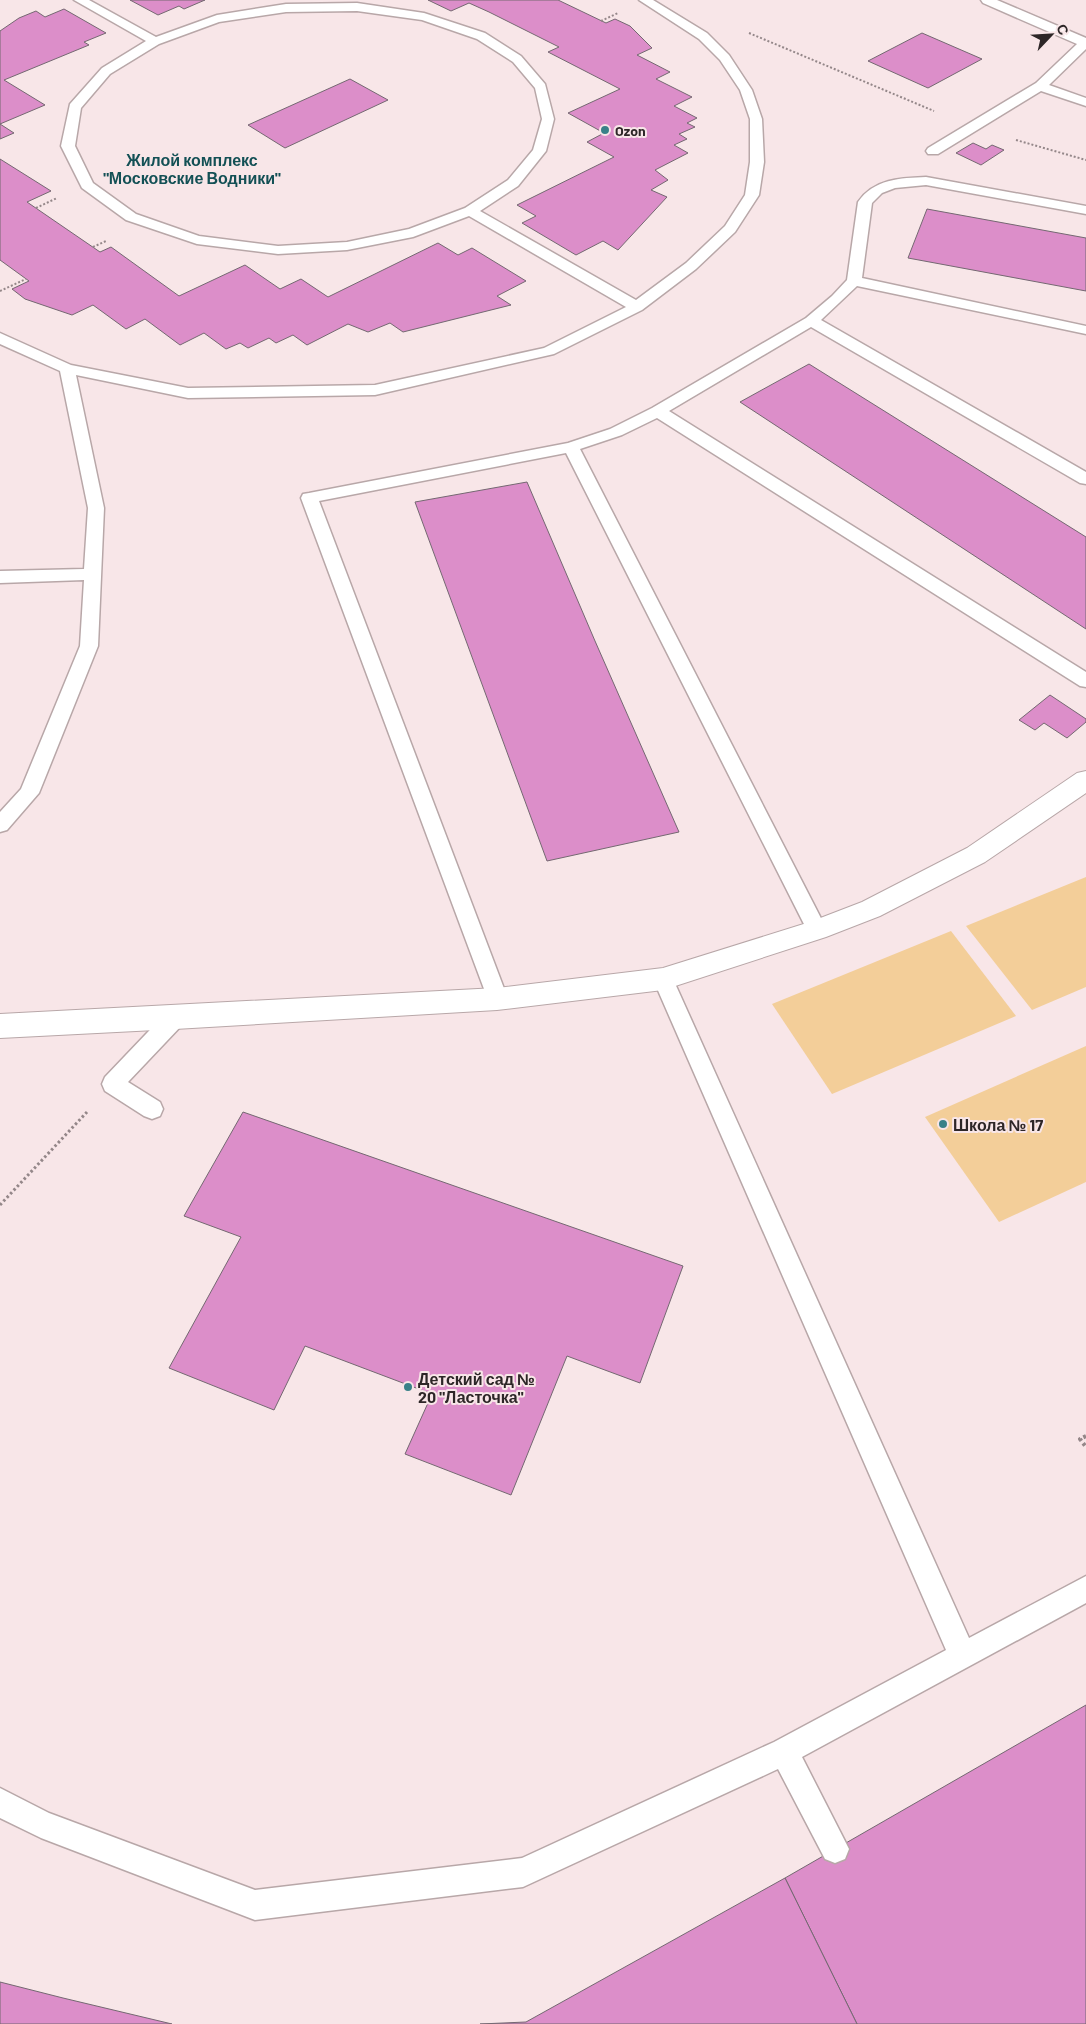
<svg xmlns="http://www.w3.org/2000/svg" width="1086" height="2024" font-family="Barlow,sans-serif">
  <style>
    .green { fill: #f3ce99 }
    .building { fill: #dc8ec9; stroke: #746871 }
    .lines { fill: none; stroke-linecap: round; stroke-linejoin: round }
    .lane-casing { stroke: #b8a7a8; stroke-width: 3 }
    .street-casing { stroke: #b8a7a8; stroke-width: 2 }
    .path-far2 { stroke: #948789; stroke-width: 2; stroke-dasharray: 2 2; stroke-linecap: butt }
    .path-far1 { stroke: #948789; stroke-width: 3; stroke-dasharray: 2.5 2.5; stroke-linecap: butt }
    .path { stroke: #948789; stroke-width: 4; stroke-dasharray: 3 3; stroke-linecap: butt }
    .lane { fill: #fff; fill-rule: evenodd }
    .street { fill: #fff; fill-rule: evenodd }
    .poi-dot { fill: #398188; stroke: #f8e6e8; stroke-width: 2 }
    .labels { text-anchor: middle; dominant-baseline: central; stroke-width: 4; stroke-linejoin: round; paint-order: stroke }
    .far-poi-label { font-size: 14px; font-weight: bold; fill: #2d2627; stroke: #f8e6e8; text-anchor: start }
    .far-quarter-label { font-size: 16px; font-weight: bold; fill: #135055; stroke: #f8e6e8 }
    .poi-label { font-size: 16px; font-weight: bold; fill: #2d2627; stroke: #f8e6e8; text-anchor: start }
  </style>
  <rect width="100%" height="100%" fill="#f8e6e8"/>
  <g class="green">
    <path d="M 1086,877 L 1086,987 L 1032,1010 L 966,926 Z"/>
    <path d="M 951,931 L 1016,1016 L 832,1094 L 772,1004 Z"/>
    <path d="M 1086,1046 L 1086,1182 L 999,1222 L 925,1117 Z"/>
  </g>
  <g class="building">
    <path d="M 130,0 L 205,0 L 184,9 L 179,6 L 158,15 Z"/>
    <path d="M 428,0 L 558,0 L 606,23 L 615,19 L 630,26 L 652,48 L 637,55 L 670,72 L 656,79 L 692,97 L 674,106 L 697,118 L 687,123 L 695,127 L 679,134 L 687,139 L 674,145 L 688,153 L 655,170 L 668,180 L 651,190 L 667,197 L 618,250 L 603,241 L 576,255 L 522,223 L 536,216 L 517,205 L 614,157 L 587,142 L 604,133 L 568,113 L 620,89 L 548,52 L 559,47 L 489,12 L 469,3 L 451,11 Z"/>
    <path d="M 64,9 L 106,33 L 84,42 L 89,45 L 4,80 L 45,105 L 0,124 L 14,133 L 0,139 L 0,31 L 19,18 L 36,11 L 45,17 Z"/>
    <path d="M 922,33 L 982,59 L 928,88 L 868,61 Z"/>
    <path d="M 350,79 L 388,100 L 285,148 L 248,125 Z"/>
    <path d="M 973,143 L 986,149 L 992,145 L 1004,150 L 981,165 L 956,153 Z"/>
    <path d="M 0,159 L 51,191 L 27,202 L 100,252 L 111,247 L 179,296 L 245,265 L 280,289 L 301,279 L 328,297 L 438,243 L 458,255 L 472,248 L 526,281 L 497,296 L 511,305 L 403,332 L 390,323 L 368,332 L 348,324 L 307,345 L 293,335 L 276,343 L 269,338 L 248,348 L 240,343 L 226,349 L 204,333 L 180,345 L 145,319 L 126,329 L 93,305 L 72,315 L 25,299 L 12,289 L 29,281 L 0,260 Z"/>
    <path d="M 927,209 L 1086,238 L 1086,291 L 908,258 Z"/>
    <path d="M 809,364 L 1086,537 L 1086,629 L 740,402 Z"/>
    <path d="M 527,482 L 595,641 L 679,832 L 547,861 L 415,502 Z"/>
    <path d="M 1050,695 L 1086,719 L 1086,722 L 1067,738 L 1044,723 L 1035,730 L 1019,720 Z"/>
    <path d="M 243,1112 L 683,1266 L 640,1383 L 567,1356 L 511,1495 L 405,1454 L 432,1394 L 305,1346 L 274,1410 L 169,1368 L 241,1237 L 184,1216 Z"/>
    <path d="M 1086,1705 L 1086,2024 L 857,2024 L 785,1878 Z"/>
    <path d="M 785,1878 L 857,2024 L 480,2024 L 526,2022 Z"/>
    <path d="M 0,1982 L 63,1998 L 172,2024 L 0,2024 Z"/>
  </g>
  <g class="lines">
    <defs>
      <g id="lane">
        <path d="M 74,0 L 89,0 L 156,37 L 217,15 L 286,4 L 357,3 L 424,13 L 485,33 L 521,56 L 545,84 L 554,119 L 546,151 L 518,186 L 480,211 L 636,300 L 686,263 L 725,226 L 745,195 L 750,162 L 750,119 L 740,90 L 720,60 L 699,39 L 639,0 L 653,0 L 707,33 L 729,55 L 752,90 L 762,119 L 764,162 L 759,195 L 735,232 L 696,269 L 642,310 L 554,354 L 375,395 L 188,398 L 76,375 L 104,508 L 98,646 L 39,793 L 7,830 L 0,832 L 0,812 L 21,789 L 80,646 L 84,580 L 0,583 L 0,571 L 84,569 L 88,508 L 60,371 L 0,344 L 0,333 L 71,365 L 188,388 L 375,385 L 544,348 L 626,307 L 469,216 L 413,237 L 347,250 L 278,254 L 197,244 L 126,220 L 82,188 L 61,146 L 70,104 L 102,68 L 146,41 ZM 357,11 L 422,20 L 477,39 L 513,62 L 535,88 L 542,119 L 533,150 L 508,180 L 465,208 L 409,229 L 347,242 L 278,246 L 199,236 L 136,214 L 93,183 L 75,146 L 81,108 L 110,74 L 159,44 L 219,22 L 286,12 Z"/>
        <path d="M 981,0 L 997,0 L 1086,38 L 1086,49 L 1049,85 L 1086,98 L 1086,106 L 1041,91 L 938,154 L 928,154 L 926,151 L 928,148 L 1036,83 L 1077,44 L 983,3 Z"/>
        <path d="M 926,177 L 1086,206 L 1086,214 L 926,185 L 895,188 L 882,193 L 872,203 L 862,278 L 1086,326 L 1086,334 L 857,286 L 821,320 L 1086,472 L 1086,484 L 1080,483 L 811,327 L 669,411 L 1086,672 L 1086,687 L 1080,686 L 657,418 L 622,435 L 580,449 L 827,930 L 824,936 L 817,938 L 810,936 L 566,453 L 319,501 L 508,999 L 504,1005 L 497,1008 L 490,1005 L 301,498 L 303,494 L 309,493 L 568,443 L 610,429 L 652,408 L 806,318 L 832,296 L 847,280 L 858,202 C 874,179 900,178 926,177 Z"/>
        <path d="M 663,970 L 670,973 L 673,979 L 969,1638 L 1086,1576 L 1086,1603 L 802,1757 L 849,1849 L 845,1859 L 835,1863 L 825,1859 L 778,1769 L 523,1887 L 255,1920 L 41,1838 L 0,1818 L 0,1788 L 49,1813 L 255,1890 L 522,1858 L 774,1742 L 946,1650 L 653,979 L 656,973 Z"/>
        <path d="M 175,1009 L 183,1012 L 186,1018 L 183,1024 L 128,1082 L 160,1102 L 163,1109 L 160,1116 L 152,1119 L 144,1116 L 105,1091 L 102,1084 L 105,1077 L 167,1012 Z"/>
      </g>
      <path id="street" d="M 1086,771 L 1086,793 L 985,862 L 880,916 L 826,937 L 663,990 L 497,1010 L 175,1029 L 0,1038 L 0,1014 L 497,988 L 663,968 L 810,922 L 862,902 L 967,848 L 1077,773 Z"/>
    </defs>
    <use href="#lane" class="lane-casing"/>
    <use href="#street" class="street-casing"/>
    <g class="path-far2">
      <path d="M 601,21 L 618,13"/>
      <path d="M 749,33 L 934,111"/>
      <path d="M 1016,140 L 1086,160"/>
      <path d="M 36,208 L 57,198"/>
      <path d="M 93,247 L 106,241"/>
      <path d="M 0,291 L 26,279"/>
    </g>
    <path class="path-far1" d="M 0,1205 L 87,1112"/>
    <path class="path" d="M 1086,1436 L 1080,1439 L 1086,1447"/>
    <use href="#lane" class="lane"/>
    <use href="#street" class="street"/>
  </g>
  <g class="poi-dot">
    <circle cx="605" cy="130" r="5"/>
    <circle cx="943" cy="1124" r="5"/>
    <circle cx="408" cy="1387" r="5"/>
  </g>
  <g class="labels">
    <g class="far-poi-label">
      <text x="615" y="130">Ozon</text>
    </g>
    <g class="far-quarter-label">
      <text x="192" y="159">Жилой комплекс<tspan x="192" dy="18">"Московские Водники"</tspan></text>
    </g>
    <g class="poi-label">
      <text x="953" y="1124">Школа № 17</text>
      <text x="418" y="1378">Детский сад №<tspan x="418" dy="18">20 "Ласточка"</tspan></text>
    </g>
  </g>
  <g transform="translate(1051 35) rotate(65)" stroke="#f8e6e8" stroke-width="4" paint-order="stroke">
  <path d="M0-4L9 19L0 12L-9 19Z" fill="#2d2627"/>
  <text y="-8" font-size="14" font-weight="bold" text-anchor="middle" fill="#2d2627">С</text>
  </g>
</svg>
